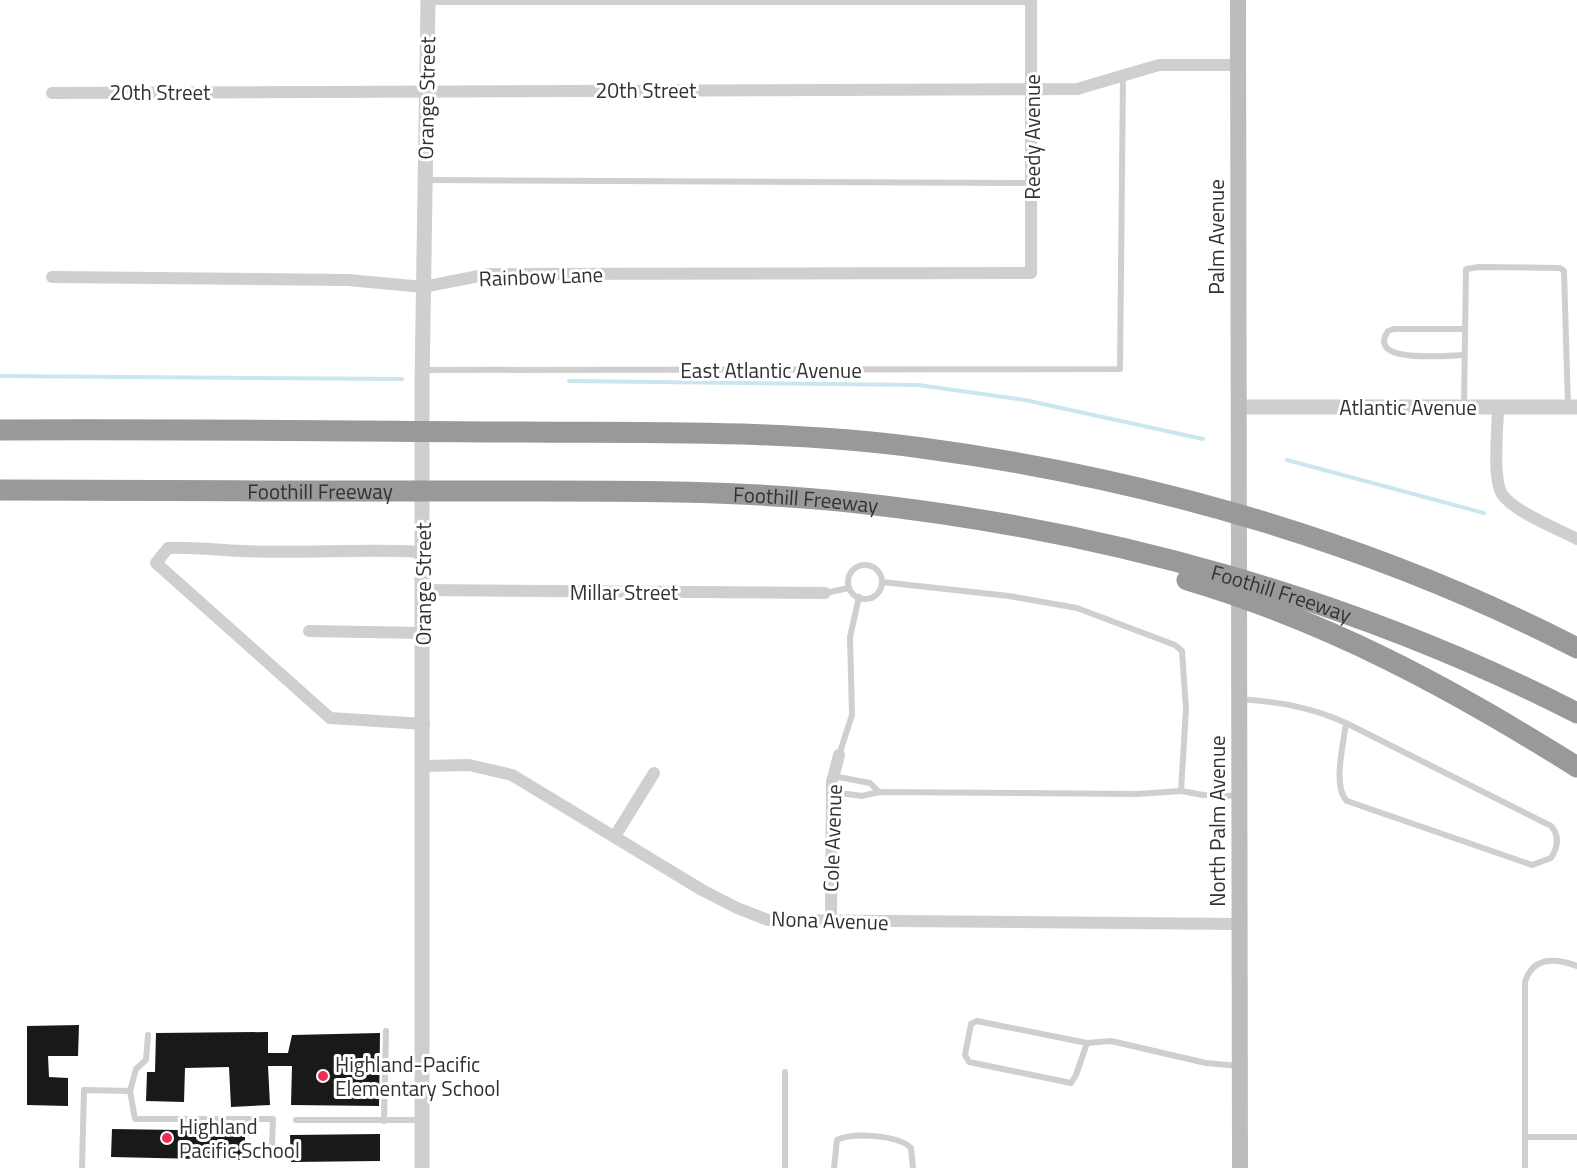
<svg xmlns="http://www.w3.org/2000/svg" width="1577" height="1168" font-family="'Titillium Web',sans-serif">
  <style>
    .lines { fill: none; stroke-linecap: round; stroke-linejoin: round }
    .stream { stroke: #cce6f0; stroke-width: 4 }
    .building { fill: #191919 }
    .service { stroke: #cfcfcf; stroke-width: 6 }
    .minor { stroke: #cfcfcf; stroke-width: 12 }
    .tertiary { stroke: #cfcfcf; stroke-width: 15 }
    .secondary { stroke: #bcbcbc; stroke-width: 16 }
    .motorway { stroke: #999; stroke-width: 21 }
    .poi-dot { fill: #f12c52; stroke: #fff; stroke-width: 2 }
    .labels { text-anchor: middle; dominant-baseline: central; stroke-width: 6; stroke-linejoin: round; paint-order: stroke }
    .street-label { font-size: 21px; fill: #323232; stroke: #fff }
    .poi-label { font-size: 21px; fill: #323232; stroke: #fff; text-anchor: start }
  </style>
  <rect width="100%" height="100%" fill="#fff"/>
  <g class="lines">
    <g class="stream">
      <path d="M 0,376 L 402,379"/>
      <path d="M 569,381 L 918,385 L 1025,400 L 1203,439"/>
      <path d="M 1287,460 L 1484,513"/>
    </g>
  </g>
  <g class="building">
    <path d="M 79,1025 L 78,1056 L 48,1056 L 49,1077 L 68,1078 L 68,1106 L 27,1105 L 27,1026 Z"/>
    <path d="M 268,1032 L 268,1053 L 288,1053 L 292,1035 L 380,1033 L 379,1106 L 291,1105 L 292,1066 L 268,1066 L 270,1105 L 231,1107 L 229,1067 L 185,1068 L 184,1102 L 146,1101 L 147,1072 L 155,1072 L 156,1033 Z"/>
    <path d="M 112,1129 L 245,1131 L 245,1160 L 111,1157 Z"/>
    <path d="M 380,1134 L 380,1161 L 291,1162 L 290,1135 Z"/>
  </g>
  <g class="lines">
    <g class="service">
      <path d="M 429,2 L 1031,2"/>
      <path d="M 426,180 L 1032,183"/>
      <path d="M 1464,355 C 1450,355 1365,365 1388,331 L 1394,329 L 1465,329"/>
      <path d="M 422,370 L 1120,369 L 1123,75"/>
      <path d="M 1464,406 L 1466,269 L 1479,267 L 1560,268 L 1564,271 L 1568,407"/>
      <circle cx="865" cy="582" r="17"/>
      <path d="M 825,593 L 849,588"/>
      <path d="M 1240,699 C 1279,702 1311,707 1346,723 L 1551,826 C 1560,836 1558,847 1551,858 L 1532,865 L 1347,801 C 1332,787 1344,742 1346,723"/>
      <path d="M 839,755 L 852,715 L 850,637 L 859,597"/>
      <path d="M 833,776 L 870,783 L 879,792"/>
      <path d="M 1181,791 L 1203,795 L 1237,796"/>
      <path d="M 832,792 L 862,796 L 879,792 L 1137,794 L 1181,791 L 1186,709 L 1182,651 L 1175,645 L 1077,608 L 1009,596 L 882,582"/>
      <path d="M 1087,1043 L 1076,1075 L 1071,1083 L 969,1062 L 965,1055 L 971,1024 L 977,1021 L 1087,1043 L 1111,1041 L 1206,1063 L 1239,1066"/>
      <path d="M 785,1072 L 785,1168"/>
      <path d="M 130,1091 L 136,1069 L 146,1060 L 148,1035"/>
      <path d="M 296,1120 L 422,1120"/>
      <path d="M 384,1121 L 386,1031"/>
      <path d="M 1525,1137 L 1577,1137"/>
      <path d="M 82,1168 L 84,1090 L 130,1091 L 135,1119 L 273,1119 L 272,1145"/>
      <path d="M 834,1168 L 837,1140 C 853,1132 898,1135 911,1148 L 913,1168"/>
      <path d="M 1525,1168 L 1525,982 C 1533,956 1556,958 1577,966"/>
    </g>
    <g class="minor">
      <path d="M 52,93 L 1077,89 L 1159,65 L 1237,65"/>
      <path d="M 52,277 L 348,280 L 423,287 L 489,274 L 1031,273 L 1031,0"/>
      <path d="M 1498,407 C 1498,427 1492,478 1502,494 C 1514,512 1558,529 1577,539"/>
      <path d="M 423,552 C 362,548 302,554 242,551 C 217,550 194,547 168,548 L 156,563 L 330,718 L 424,724"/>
      <path d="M 423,590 L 825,593"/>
      <path d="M 309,631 L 423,633"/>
      <path d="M 424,766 L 469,765 L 512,775 L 702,890 L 737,908 L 768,920 L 1239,924"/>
      <path d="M 615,836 L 654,773"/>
      <path d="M 831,921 L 832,782 L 839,755"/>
    </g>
    <g class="tertiary">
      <path d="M 1240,407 L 1577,407"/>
      <path d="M 422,1168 L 422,384 L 428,0"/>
    </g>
    <path class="secondary" d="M 1238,0 L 1240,1168"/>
    <g class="motorway">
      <path d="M 0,430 C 175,429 351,431 526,432 C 659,433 790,430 922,448 C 1148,478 1375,544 1577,648"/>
      <path id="s1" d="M 0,490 C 159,491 319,491 478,491 C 605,491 732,489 858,503 C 1106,530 1354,599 1577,713"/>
      <path d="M 1187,580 C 1329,622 1453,689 1577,767"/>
    </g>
  </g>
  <g class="poi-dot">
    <circle cx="323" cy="1076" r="6"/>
    <circle cx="167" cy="1138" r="6"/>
  </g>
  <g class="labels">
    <g class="street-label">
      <text x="646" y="90">20th Street</text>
      <text x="160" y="92">20th Street</text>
      <text transform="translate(426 98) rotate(-89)">Orange Street</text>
      <text transform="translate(1032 137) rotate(-90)">Reedy Avenue</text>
      <text transform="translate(1216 237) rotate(-90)">Palm Avenue</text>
      <text transform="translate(541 276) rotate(-2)">Rainbow Lane</text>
      <text x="771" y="370">East Atlantic Avenue</text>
      <text x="1408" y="407">Atlantic Avenue</text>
      <text stroke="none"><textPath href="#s1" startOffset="320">Foothill Freeway</textPath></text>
      <text stroke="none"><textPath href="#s1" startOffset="806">Foothill Freeway</textPath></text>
      <text transform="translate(423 584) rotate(-90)">Orange Street</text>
      <text x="624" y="592">Millar Street</text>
      <text stroke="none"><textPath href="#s1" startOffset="1292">Foothill Freeway</textPath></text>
      <text transform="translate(1217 821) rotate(-90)">North Palm Avenue</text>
      <text transform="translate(832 838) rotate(-88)">Cole Avenue</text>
      <text transform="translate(830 920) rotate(2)">Nona Avenue</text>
    </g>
    <g class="poi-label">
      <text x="335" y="1064">Highland-Pacific<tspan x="335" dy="24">Elementary School</tspan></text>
      <text x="179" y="1126">Highland<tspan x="179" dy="24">Pacific School</tspan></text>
    </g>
  </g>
</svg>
